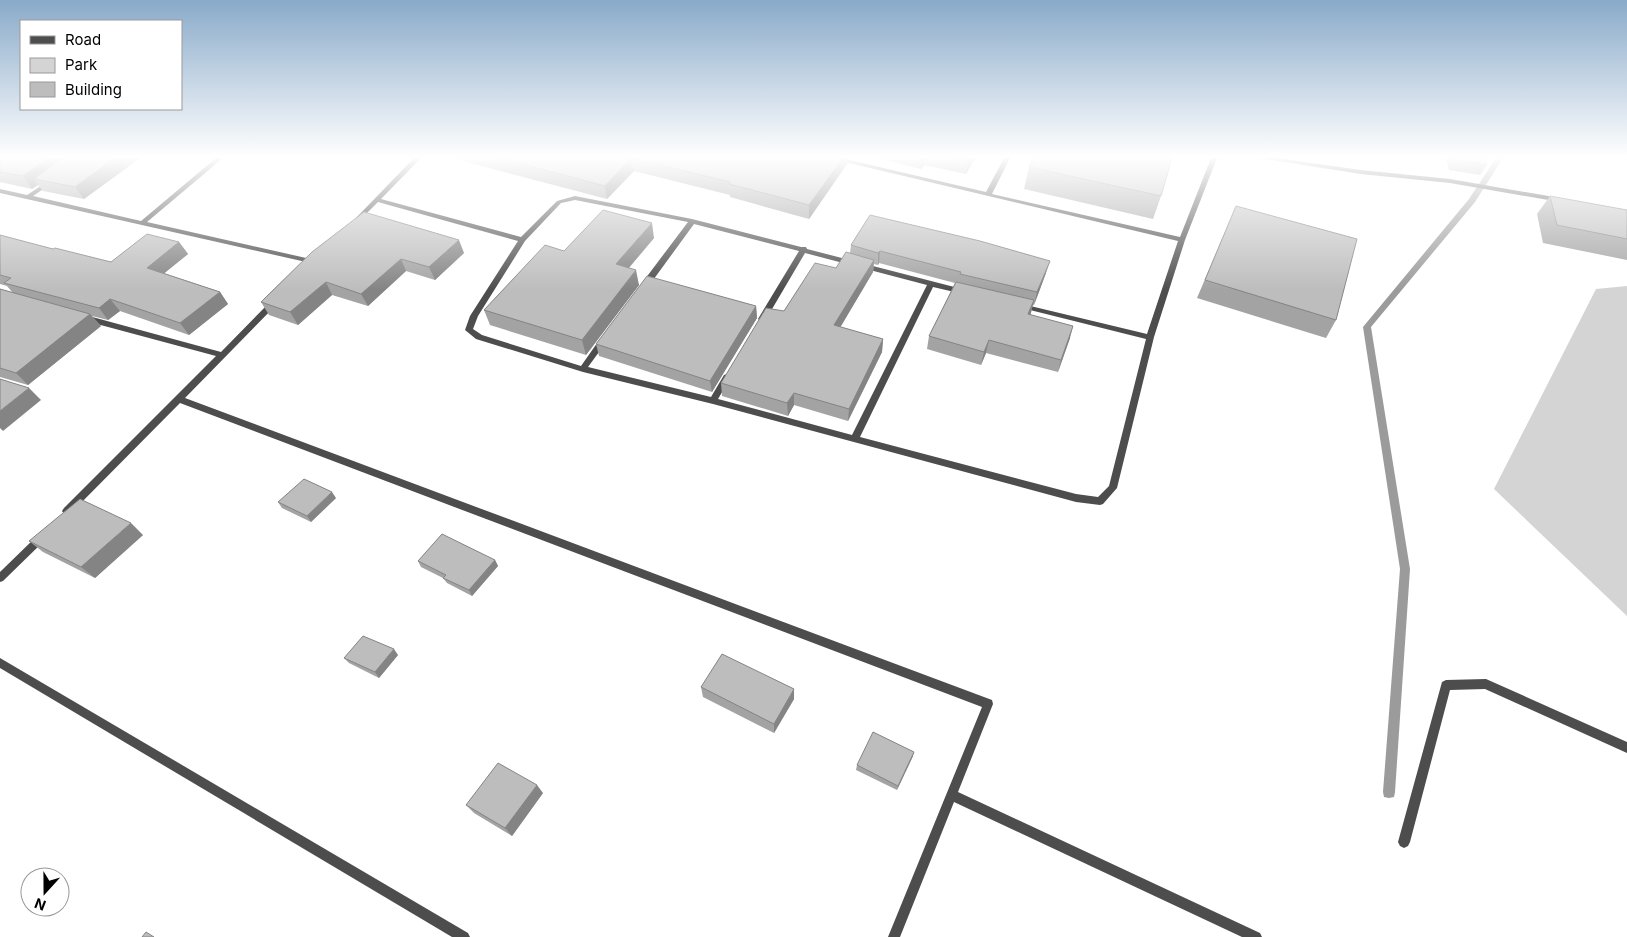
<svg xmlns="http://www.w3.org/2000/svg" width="1627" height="937" font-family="Inter,sans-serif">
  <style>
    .green { fill: #d4d4d4 }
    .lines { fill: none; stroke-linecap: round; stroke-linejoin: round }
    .stream { fill: #9b9b9b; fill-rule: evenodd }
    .minor { fill: #4d4d4d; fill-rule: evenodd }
    .wall { fill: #a3a3a3 }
    .shaded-wall { fill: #848484 }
    .building { fill: #bdbdbd; stroke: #848484 }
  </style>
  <rect width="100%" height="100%" fill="#fff"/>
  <path class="green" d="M 1627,286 L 1627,616 L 1494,489 L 1596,289 Z"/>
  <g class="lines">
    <path class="stream" d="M 1496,158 L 1503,158 L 1475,202 L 1371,327 L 1410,569 L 1395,792 L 1394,797 L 1389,798 L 1384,797 L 1383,792 L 1400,569 L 1363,327 L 1469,199 Z"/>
    <g class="minor">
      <path d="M 216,158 L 223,158 L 147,222 L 315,260 L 319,262 L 318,264 L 315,264 L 0,193 L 0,189 L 27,195 L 50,180 L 52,181 L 52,183 L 33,196 L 141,221 Z"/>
      <path d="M 414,158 L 421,158 L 381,199 L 521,237 L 557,201 L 575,196 L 692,219 L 801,247 L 806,247 L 807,249 L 966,290 L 966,294 L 963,294 L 933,287 L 860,437 L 1076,494 L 1098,497 L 1109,486 L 1146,339 L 1022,308 L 1018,306 L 1022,304 L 1147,334 L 1178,241 L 828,158 L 841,158 L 986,192 L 1004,158 L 1010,158 L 992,194 L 1180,237 L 1211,158 L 1217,158 L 1185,240 L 1154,337 L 1117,488 L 1103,504 L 1100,505 L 1076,502 L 713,404 L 583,372 L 476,339 L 465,330 L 470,316 L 518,241 L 378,202 L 359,221 L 357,222 L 354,220 ZM 575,200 L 688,222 L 642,283 L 642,287 L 648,287 L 694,224 L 799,251 L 758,319 L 762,322 L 765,321 L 805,253 L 927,285 L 852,435 L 718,399 L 731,377 L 727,374 L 724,375 L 711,397 L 588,367 L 607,341 L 603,338 L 600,339 L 581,366 L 482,335 L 473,329 L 478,316 L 525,241 L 561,203 Z"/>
      <path d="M 1258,158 L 1277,158 L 1361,170 L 1450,179 L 1560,198 L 1563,200 L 1560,202 L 1450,183 L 1361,174 Z"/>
      <path d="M 270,302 L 273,302 L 277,304 L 185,398 L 992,700 L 993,704 L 958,792 L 1260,933 L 1262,937 L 1242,937 L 954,802 L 900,937 L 888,937 L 982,707 L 180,403 L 70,514 L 64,514 L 62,511 L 64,508 L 216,356 L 82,320 L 81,318 L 82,316 L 85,315 L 221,352 Z"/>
      <path d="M 41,534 L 44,535 L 46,538 L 44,541 L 3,581 L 0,582 L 0,572 L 38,535 Z"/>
      <path d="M 0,658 L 468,933 L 470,937 L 452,937 L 0,668 Z"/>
      <path d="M 1486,679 L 1627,742 L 1627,753 L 1485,689 L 1450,690 L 1410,842 L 1408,846 L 1404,848 L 1400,846 L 1398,842 L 1442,682 L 1446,680 Z"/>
    </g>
  </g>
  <g class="wall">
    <path d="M 0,158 L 140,158 L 84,199 L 43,191 L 38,185 L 32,189 L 0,182 Z"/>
    <path d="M 458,158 L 847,158 L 847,164 L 809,219 L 730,197 L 730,195 L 634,171 L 607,199 L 459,160 Z"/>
    <path d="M 877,158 L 975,158 L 966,174 L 924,165 L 921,169 Z"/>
    <path d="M 1446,158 L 1485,158 L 1487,165 L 1480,175 L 1449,170 Z"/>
    <path d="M 1029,167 L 1161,196 L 1153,219 L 1024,189 Z"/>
    <path d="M 1550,196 L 1627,210 L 1627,260 L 1543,243 L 1537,214 Z"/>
    <path d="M 1236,206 L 1336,320 L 1326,338 L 1197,298 Z"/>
    <path d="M 0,235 L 53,249 L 111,262 L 179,242 L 188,254 L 164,273 L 220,292 L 228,304 L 189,335 L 120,311 L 108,320 L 92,316 L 101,326 L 28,385 L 0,377 L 0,289 L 13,293 L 7,286 L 0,284 Z"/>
    <path d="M 654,238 L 629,268 L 639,285 L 586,355 L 490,325 L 484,310 L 564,251 Z"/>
    <path d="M 851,245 L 1046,273 L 1034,305 L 1033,305 L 1030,314 L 1070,338 L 1058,372 L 986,353 L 981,365 L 927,349 L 929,336 L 955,283 L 879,263 L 878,265 L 874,264 L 873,272 L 840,327 L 883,339 L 882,352 L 848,421 L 794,405 L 788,416 L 722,396 L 721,383 L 784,311 L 836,268 L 850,253 Z"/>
    <path d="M 312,252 L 464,253 L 435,280 L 406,271 L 368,306 L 332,295 L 298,325 L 269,315 L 261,302 Z"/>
    <path d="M 756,306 L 757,318 L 712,392 L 599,356 L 596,344 Z"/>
    <path d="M 336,498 L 311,522 L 282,508 L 278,502 Z"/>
    <path d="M 143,535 L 95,578 L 43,552 L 29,541 Z"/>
    <path d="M 495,560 L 498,566 L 472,596 L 447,583 L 443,578 L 421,567 L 418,561 Z"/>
    <path d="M 398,655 L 379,678 L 349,663 L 344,658 Z"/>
    <path d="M 701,687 L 794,699 L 774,733 L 703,697 Z"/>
    <path d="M 913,756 L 897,790 L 856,770 L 857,765 Z"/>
    <path d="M 543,793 L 512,836 L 474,813 L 466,805 Z"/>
  </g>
  <g class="shaded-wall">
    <path d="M 48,158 L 74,158 L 34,179 L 38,185 L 32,189 L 23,176 Z"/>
    <path d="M 115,158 L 140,158 L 84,199 L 75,187 Z"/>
    <path d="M 631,158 L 634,171 L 607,199 L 605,186 Z"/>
    <path d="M 843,158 L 847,158 L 847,164 L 809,219 L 809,205 Z"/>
    <path d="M 922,158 L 924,158 L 924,165 L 921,169 Z"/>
    <path d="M 969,158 L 975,158 L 966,174 L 968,161 Z"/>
    <path d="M 652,223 L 654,238 L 619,279 L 616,264 Z"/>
    <path d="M 459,240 L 464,253 L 435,280 L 429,267 Z"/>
    <path d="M 179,242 L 188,254 L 156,280 L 147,268 Z"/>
    <path d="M 880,251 L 879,263 L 878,265 L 878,253 Z"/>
    <path d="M 401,259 L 406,271 L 368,306 L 361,294 Z"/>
    <path d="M 874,260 L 873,272 L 834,338 L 834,325 Z"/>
    <path d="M 1050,261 L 1046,273 L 1034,305 L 1037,292 Z"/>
    <path d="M 636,270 L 639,285 L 586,355 L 582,340 Z"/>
    <path d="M 326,282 L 332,295 L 298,325 L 290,312 Z"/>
    <path d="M 220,292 L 228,304 L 189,335 L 180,323 Z"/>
    <path d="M 110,299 L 120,311 L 108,320 L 99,308 Z"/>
    <path d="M 1034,300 L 1031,313 L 1025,326 L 1028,314 Z"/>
    <path d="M 756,306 L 757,318 L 712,392 L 710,381 Z"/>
    <path d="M 90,314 L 101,326 L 28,385 L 16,373 Z"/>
    <path d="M 1073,326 L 1070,338 L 1058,372 L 1061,360 Z"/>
    <path d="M 883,339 L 882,352 L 848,421 L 849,409 Z"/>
    <path d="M 989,340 L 986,353 L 981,365 L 984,352 Z"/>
    <path d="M 29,388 L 41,400 L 3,431 L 0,428 L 0,411 Z"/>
    <path d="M 794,393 L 794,405 L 788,416 L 787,403 Z"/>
    <path d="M 332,492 L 336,498 L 311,522 L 307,516 Z"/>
    <path d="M 131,523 L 143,535 L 95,578 L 81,567 Z"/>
    <path d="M 495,560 L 498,566 L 472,596 L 469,590 Z"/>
    <path d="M 394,649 L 398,655 L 379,678 L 375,672 Z"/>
    <path d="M 794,689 L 794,699 L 774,733 L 774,724 Z"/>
    <path d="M 914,752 L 913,756 L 897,790 L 898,786 Z"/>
    <path d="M 537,785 L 543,793 L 512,836 L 505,828 Z"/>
  </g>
  <g class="building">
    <path d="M 0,158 L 48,158 L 23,176 L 0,172 Z"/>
    <path d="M 62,158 L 115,158 L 75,187 L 34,179 Z"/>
    <path d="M 499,158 L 631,158 L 605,186 Z"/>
    <path d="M 631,158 L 843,158 L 809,205 L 729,184 L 730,182 Z"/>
    <path d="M 955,158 L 969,158 L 968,161 Z"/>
    <path d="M 1033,158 L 1172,158 L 1161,196 L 1029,167 Z"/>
    <path d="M 1455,158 L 1485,158 L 1487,165 L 1456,160 Z"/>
    <path d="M 1550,196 L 1627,210 L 1627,239 L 1557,225 Z"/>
    <path d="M 1236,206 L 1357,239 L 1336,320 L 1205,280 Z"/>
    <path d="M 603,210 L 652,223 L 616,264 L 636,270 L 582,340 L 484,310 L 545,245 L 564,251 Z"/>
    <path d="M 364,212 L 459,240 L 429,267 L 401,259 L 361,294 L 326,282 L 290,312 L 261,302 L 312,252 Z"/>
    <path d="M 870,215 L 980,241 L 1050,261 L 1037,292 L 960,274 L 961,272 L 880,251 L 878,253 L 851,245 Z"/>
    <path d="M 147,234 L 179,242 L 147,268 L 220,292 L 180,323 L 110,299 L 99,308 L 4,283 L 11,278 L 0,275 L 0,235 L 53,249 L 55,248 L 111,262 Z"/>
    <path d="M 846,252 L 874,260 L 834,325 L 883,339 L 849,409 L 794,393 L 787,403 L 721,383 L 766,308 L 784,311 L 815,263 L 836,268 Z"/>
    <path d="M 647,276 L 756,306 L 710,381 L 596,344 Z"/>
    <path d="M 956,282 L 1034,300 L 1028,314 L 1073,326 L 1061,360 L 989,340 L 984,352 L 929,336 Z"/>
    <path d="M 0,289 L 90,314 L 16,373 L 0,368 Z"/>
    <path d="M 0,379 L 29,388 L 0,411 Z"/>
    <path d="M 304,479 L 332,492 L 307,516 L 278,502 Z"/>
    <path d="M 80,499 L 131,523 L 81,567 L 29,541 Z"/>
    <path d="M 442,534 L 495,560 L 469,590 L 443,578 L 446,575 L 418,561 Z"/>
    <path d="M 363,636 L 394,649 L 375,672 L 344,658 Z"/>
    <path d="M 722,654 L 794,689 L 774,724 L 701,687 Z"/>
    <path d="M 873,732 L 914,752 L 898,786 L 857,765 Z"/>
    <path d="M 498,763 L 537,785 L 505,828 L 466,805 Z"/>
    <path d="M 146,932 L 154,937 L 142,937 Z"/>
  </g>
  <linearGradient id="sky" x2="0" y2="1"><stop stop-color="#89aac9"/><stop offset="0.54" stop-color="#fff"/><stop offset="1" stop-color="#fff" stop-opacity="0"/></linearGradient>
  <rect width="1627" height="290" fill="url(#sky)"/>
  <rect x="20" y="20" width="162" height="90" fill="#ffffff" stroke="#999999"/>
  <rect x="30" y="36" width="25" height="8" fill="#4d4d4d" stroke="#999999"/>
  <text x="65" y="45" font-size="15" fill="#000000">Road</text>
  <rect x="30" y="58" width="25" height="15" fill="#d4d4d4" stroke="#999999"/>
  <text x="65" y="70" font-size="15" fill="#000000">Park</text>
  <rect x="30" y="82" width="25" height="15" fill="#bdbdbd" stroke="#999999"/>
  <text x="65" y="95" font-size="15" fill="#000000">Building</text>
  <g transform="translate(45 892) rotate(201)"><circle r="24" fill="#ffffff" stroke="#999999"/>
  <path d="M0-4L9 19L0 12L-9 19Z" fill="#000000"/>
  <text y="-8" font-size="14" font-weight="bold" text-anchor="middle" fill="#000000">N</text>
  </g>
</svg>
